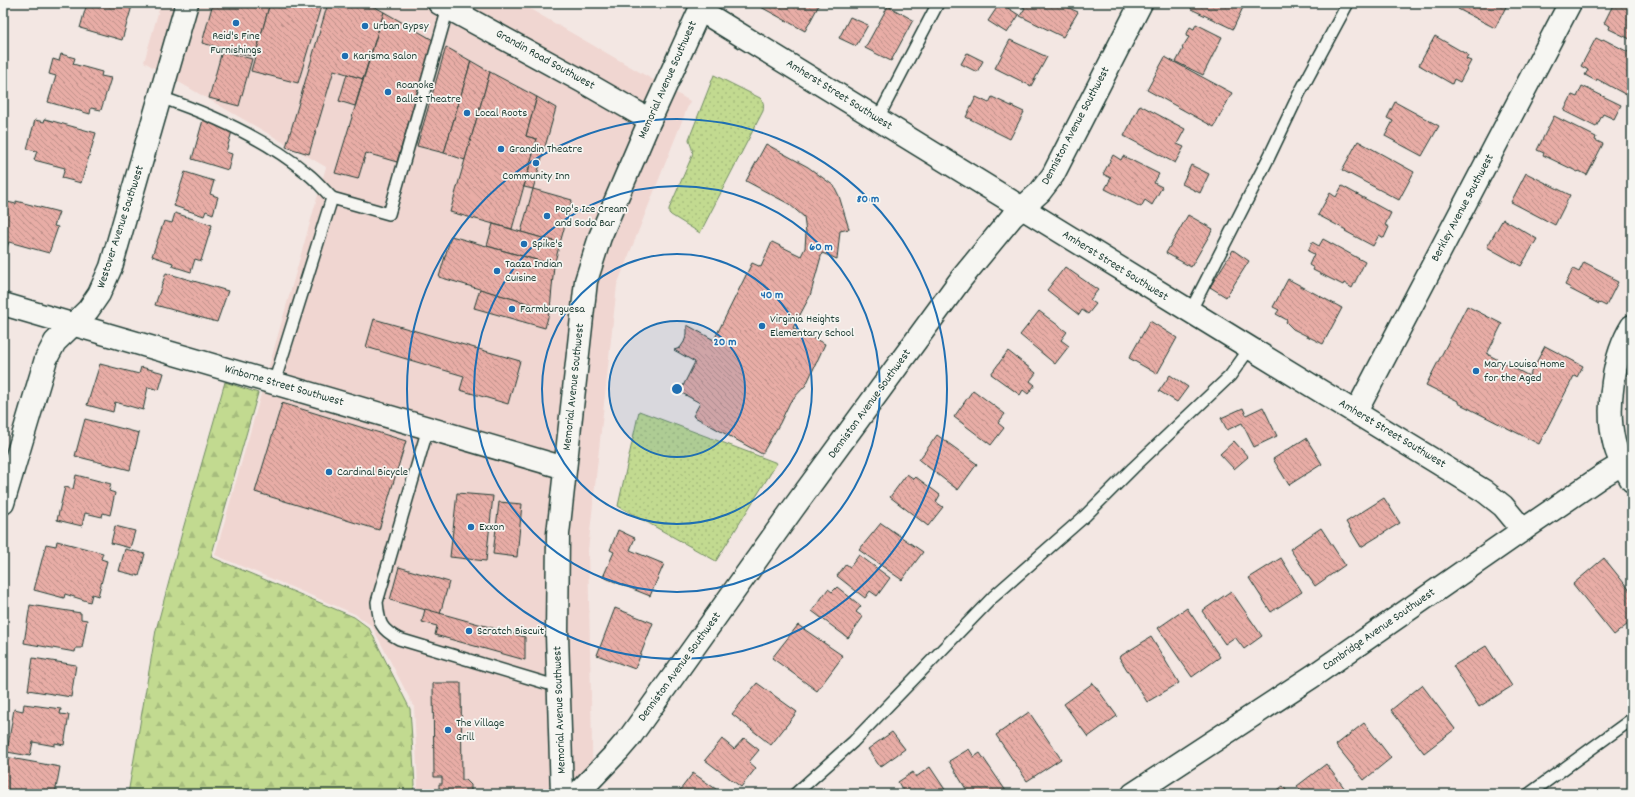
<svg xmlns="http://www.w3.org/2000/svg" width="1635" height="797" font-family="Dekko,sans-serif">
  <style>
    .built { fill: #f0d6d1 }
    .forest { fill: url(#forest-firs); stroke: #708c62 }
    .park { fill: url(#park-dots); stroke: #708c62 }
    .building { fill: url(#building-back-hatch); stroke: #1f3d34 }
    .lines { fill: none; stroke-linecap: round; stroke-linejoin: round }
    .lane-casing { stroke: #1f3d34; stroke-width: 14 }
    .street-casing { stroke: #1f3d34; stroke-width: 25 }
    .secondary-casing { stroke: #1f3d34; stroke-width: 25 }
    .primary-casing { stroke: #1f3d34; stroke-width: 25 }
    .lane { stroke: #f6f6f2; stroke-width: 11 }
    .street { stroke: #f6f6f2; stroke-width: 22 }
    .secondary { stroke: #f6f6f2; stroke-width: 22 }
    .primary { stroke: #f6f6f2; stroke-width: 22 }
    .ring { fill: none; stroke: #1f6fb2; stroke-width: 2 }
    .poi-dot { fill: #1f6fb2; stroke: #f6f6f2; stroke-width: 1.5 }
    .labels { text-anchor: middle; dominant-baseline: central; stroke-width: 3.5; stroke-linejoin: round; paint-order: stroke }
    .poi-label { font-size: 12px; fill: #1f3d34; stroke: #f6f6f2; text-anchor: start }
    .street-label { font-size: 12px; fill: #1f3d34; stroke: #f6f6f2 }
    .centre { fill: #1f6fb2; stroke: #f6f6f2; stroke-width: 2 }
    .ring-label { font-size: 12px; text-anchor: middle; font-weight: bold; fill: #1f6fb2; stroke: #f6f6f2; stroke-width: 3.5; stroke-linejoin: round; paint-order: stroke }
  </style>
  <defs>
    <pattern id="forest-firs" width="22" height="20" patternUnits="userSpaceOnUse"><rect width="22" height="20" fill="#c2da90"/><path d="M5 1l3.5 6h-7zM16 11l3.5 6h-7z" fill="#a6bc7d"/></pattern>
    <pattern id="park-dots" width="8" height="8" patternUnits="userSpaceOnUse"><rect width="8" height="8" fill="#c2da90"/><path d="M2 2h.1M6 6h.1" fill="none" stroke="#a6bc7d" stroke-width="1.8" stroke-linecap="round"/></pattern>
    <pattern id="building-back-hatch" width="6" height="6" patternUnits="userSpaceOnUse"><rect width="6" height="6" fill="#e8ada6"/><path d="M-1 5l2 2M0 0l6 6M5-1l2 2" fill="none" stroke="#bb8e88"/></pattern>
  </defs>
  <rect width="100%" height="100%" fill="#f3e7e3"/>
  <filter id="ink" filterUnits="userSpaceOnUse"><feTurbulence type="fractalNoise" baseFrequency=".025" numOctaves="2"/><feDisplacementMap in="SourceGraphic" scale="8" xChannelSelector="R" yChannelSelector="G"/><feConvolveMatrix kernelMatrix="1 2 1 2 8 2 1 2 1" color-interpolation-filters="sRGB"/></filter>
  <g filter="url(#ink)">
    <path class="built" d="M 150,3 L 524,3 L 523,5 L 690,101 L 617,285 L 588,550 L 593,794 L 415,794 L 418,785 L 414,707 L 372,626 L 355,614 L 215,555 L 326,167 L 144,62 L 160,6 Z"/>
    <path class="forest" d="M 225,382 L 258,393 L 211,557 L 354,617 L 369,628 L 410,709 L 415,785 L 411,794 L 128,794 L 156,630 L 183,529 Z"/>
    <g class="park">
      <path d="M 714,75 L 760,98 C 764,102 764,105 763,111 L 700,233 L 671,215 L 669,213 L 669,209 L 692,156 C 694,149 690,146 689,139 Z"/>
      <path d="M 639,411 L 777,463 L 716,561 L 618,506 Z"/>
    </g>
    <g class="building">
      <path d="M 87,3 L 120,3 L 132,6 L 122,40 L 80,28 Z"/>
      <path d="M 213,3 L 270,3 L 255,57 L 202,43 Z"/>
      <path d="M 270,3 L 322,3 L 298,83 L 251,71 Z"/>
      <path d="M 328,3 L 368,3 L 384,12 L 363,79 L 334,70 L 309,154 L 286,147 Z"/>
      <path d="M 761,3 L 820,3 L 805,31 L 759,6 Z"/>
      <path d="M 1000,3 L 1019,15 L 1007,33 L 988,21 Z"/>
      <path d="M 1017,3 L 1058,3 L 1078,12 L 1063,37 L 1020,16 L 1025,8 L 1017,4 Z"/>
      <path d="M 1193,3 L 1245,3 L 1233,29 L 1191,9 Z"/>
      <path d="M 1461,3 L 1508,3 L 1495,28 L 1458,9 Z"/>
      <path d="M 1614,3 L 1632,3 L 1632,40 L 1609,29 L 1610,26 L 1604,23 Z"/>
      <path d="M 888,6 L 913,20 L 891,61 L 865,48 Z"/>
      <path d="M 384,12 L 433,40 L 397,162 L 366,153 L 358,179 L 335,173 Z"/>
      <path d="M 850,17 L 868,25 L 856,46 L 839,38 Z"/>
      <path d="M 1196,24 L 1222,37 L 1203,75 L 1176,62 L 1183,49 L 1182,48 L 1189,37 L 1186,36 L 1190,27 L 1194,29 Z"/>
      <path d="M 1435,36 L 1468,55 L 1466,59 L 1471,61 L 1460,82 L 1454,79 L 1452,84 L 1419,65 Z"/>
      <path d="M 1596,38 L 1602,41 L 1603,39 L 1632,54 L 1632,98 L 1597,79 L 1596,81 L 1585,75 L 1588,70 L 1581,66 Z"/>
      <path d="M 1010,40 L 1047,57 L 1031,86 L 995,68 Z"/>
      <path d="M 446,47 L 471,61 L 444,153 L 417,146 Z"/>
      <path d="M 222,51 L 252,59 L 239,106 L 209,98 Z"/>
      <path d="M 967,53 L 983,61 L 977,72 L 961,64 Z"/>
      <path d="M 61,54 L 75,58 L 73,64 L 102,72 L 101,76 L 111,78 L 101,110 L 91,108 L 90,114 L 48,102 L 56,76 L 49,74 L 53,59 L 59,61 Z"/>
      <path d="M 1165,57 L 1232,93 L 1214,127 L 1147,90 Z"/>
      <path d="M 471,61 L 490,72 L 465,160 L 444,153 Z"/>
      <path d="M 490,72 L 537,97 L 526,136 L 537,139 L 512,229 L 450,212 Z"/>
      <path d="M 347,74 L 363,79 L 355,106 L 339,101 Z"/>
      <path d="M 1582,86 L 1621,105 L 1614,119 L 1603,114 L 1596,127 L 1564,111 L 1572,95 L 1577,97 Z"/>
      <path d="M 537,97 L 556,108 L 533,189 L 524,187 L 537,139 L 526,136 Z"/>
      <path d="M 976,97 L 989,103 L 992,97 L 1024,112 L 1010,139 L 966,117 Z"/>
      <path d="M 1395,102 L 1439,126 L 1422,156 L 1385,136 L 1393,121 L 1387,118 Z"/>
      <path d="M 1140,105 L 1185,129 L 1177,144 L 1184,147 L 1175,163 L 1124,136 Z"/>
      <path d="M 1554,116 L 1596,137 L 1595,140 L 1603,144 L 1587,175 L 1579,171 L 1578,172 L 1543,155 L 1544,153 L 1537,150 Z"/>
      <path d="M 45,119 L 96,133 L 81,183 L 62,178 L 65,168 L 34,160 L 37,151 L 27,149 L 35,120 L 44,122 Z"/>
      <path d="M 203,120 L 233,128 L 226,152 L 232,154 L 228,170 L 192,159 Z"/>
      <path d="M 1358,141 L 1414,172 L 1399,200 L 1342,170 Z"/>
      <path d="M 766,144 L 808,167 L 834,186 L 839,196 L 849,229 L 840,231 L 837,259 L 822,253 L 810,296 L 793,328 L 825,344 L 806,385 L 790,402 L 780,423 L 762,454 L 693,416 L 700,403 L 680,392 L 695,362 L 674,350 L 680,348 L 684,342 L 687,334 L 687,325 L 714,340 L 752,263 L 761,267 L 772,242 L 801,256 L 805,248 L 806,233 L 804,217 L 789,204 L 746,181 Z"/>
      <path d="M 1113,155 L 1121,160 L 1123,156 L 1159,174 L 1154,183 L 1162,187 L 1152,205 L 1145,200 L 1141,207 L 1105,189 L 1111,178 L 1103,174 Z"/>
      <path d="M 1191,165 L 1209,174 L 1200,193 L 1182,184 Z"/>
      <path d="M 185,172 L 214,181 L 210,194 L 218,197 L 213,214 L 206,211 L 204,216 L 174,206 Z"/>
      <path d="M 1526,173 L 1570,195 L 1555,225 L 1511,202 Z"/>
      <path d="M 1342,186 L 1391,213 L 1385,225 L 1389,227 L 1384,238 L 1379,235 L 1373,246 L 1345,231 L 1346,230 L 1318,215 L 1330,193 L 1336,197 Z"/>
      <path d="M 533,189 L 572,200 L 560,243 L 521,232 Z"/>
      <path d="M 3,201 L 16,204 L 16,201 L 59,212 L 54,226 L 58,227 L 49,253 L 9,242 L 6,250 L 3,249 Z"/>
      <path d="M 175,213 L 212,225 L 201,261 L 195,259 L 191,272 L 172,266 L 173,263 L 152,256 L 164,221 L 172,223 Z"/>
      <path d="M 1188,215 L 1213,229 L 1191,267 L 1166,253 Z"/>
      <path d="M 1503,219 L 1537,239 L 1521,266 L 1487,247 Z"/>
      <path d="M 493,224 L 560,243 L 554,265 L 487,246 Z"/>
      <path d="M 451,236 L 554,265 L 550,310 L 439,277 Z"/>
      <path d="M 1323,239 L 1365,262 L 1352,288 L 1344,283 L 1343,285 L 1313,270 L 1314,268 L 1309,265 L 1314,254 L 1308,251 L 1312,242 L 1319,246 Z"/>
      <path d="M 1233,250 L 1249,261 L 1226,297 L 1210,287 Z"/>
      <path d="M 1584,262 L 1613,277 L 1612,279 L 1618,282 L 1606,306 L 1600,303 L 1599,304 L 1570,289 L 1571,288 L 1565,285 L 1573,269 L 1579,272 Z"/>
      <path d="M 1065,267 L 1098,290 L 1090,300 L 1096,304 L 1088,314 L 1082,310 L 1079,315 L 1047,290 Z"/>
      <path d="M 166,273 L 228,291 L 217,322 L 155,305 Z"/>
      <path d="M 1288,279 L 1342,308 L 1323,344 L 1293,329 L 1286,322 L 1287,320 L 1276,314 L 1279,310 L 1273,307 Z"/>
      <path d="M 480,289 L 550,310 L 545,328 L 474,308 Z"/>
      <path d="M 1467,306 L 1502,324 L 1487,354 L 1529,376 L 1545,346 L 1583,366 L 1577,377 L 1574,376 L 1539,444 L 1458,403 L 1458,401 L 1426,385 Z"/>
      <path d="M 1039,311 L 1067,332 L 1061,340 L 1069,346 L 1055,364 L 1020,335 Z"/>
      <path d="M 374,319 L 520,361 L 508,404 L 460,390 L 464,376 L 366,347 Z"/>
      <path d="M 1150,321 L 1177,338 L 1157,374 L 1129,358 Z"/>
      <path d="M 1008,351 L 1036,373 L 1030,381 L 1035,385 L 1028,394 L 1023,390 L 1020,395 L 991,374 Z"/>
      <path d="M 100,364 L 139,374 L 141,367 L 164,373 L 159,390 L 148,387 L 143,410 L 115,402 L 113,412 L 87,405 Z"/>
      <path d="M 1170,375 L 1188,387 L 1177,402 L 1159,391 Z"/>
      <path d="M 973,390 L 1005,414 L 998,423 L 1004,428 L 991,445 L 954,417 Z"/>
      <path d="M 282,403 L 406,441 L 379,530 L 255,492 Z"/>
      <path d="M 1263,407 L 1277,436 L 1254,447 L 1242,423 L 1227,430 L 1221,418 L 1243,408 L 1246,415 Z"/>
      <path d="M 85,419 L 139,433 L 130,470 L 75,456 Z"/>
      <path d="M 937,435 L 977,464 L 958,490 L 919,460 Z"/>
      <path d="M 1306,438 L 1322,464 L 1289,485 L 1273,459 Z"/>
      <path d="M 1234,441 L 1248,457 L 1234,469 L 1220,454 Z"/>
      <path d="M 907,474 L 914,479 L 916,477 L 940,495 L 936,502 L 943,507 L 928,526 L 890,497 Z"/>
      <path d="M 76,475 L 111,484 L 109,491 L 115,493 L 110,515 L 103,513 L 102,517 L 85,513 L 82,526 L 57,520 L 65,487 L 73,489 Z"/>
      <path d="M 457,493 L 493,496 L 486,561 L 450,557 Z"/>
      <path d="M 1384,498 L 1400,523 L 1361,547 L 1346,522 Z"/>
      <path d="M 499,502 L 522,504 L 517,557 L 493,554 Z"/>
      <path d="M 881,523 L 923,552 L 902,580 L 859,550 Z"/>
      <path d="M 115,526 L 135,531 L 130,548 L 111,543 Z"/>
      <path d="M 1321,528 L 1345,565 L 1315,586 L 1290,549 Z"/>
      <path d="M 618,530 L 635,538 L 630,550 L 664,564 L 650,596 L 603,577 L 614,552 L 610,550 Z"/>
      <path d="M 57,541 L 103,553 L 101,559 L 107,561 L 98,596 L 92,594 L 90,602 L 65,594 L 64,598 L 34,590 L 46,544 L 56,546 Z"/>
      <path d="M 125,549 L 145,554 L 139,576 L 119,571 Z"/>
      <path d="M 859,555 L 890,578 L 877,596 L 870,591 L 865,598 L 837,576 L 846,564 L 850,567 Z"/>
      <path d="M 1281,558 L 1302,592 L 1271,612 L 1249,578 Z"/>
      <path d="M 1604,558 L 1632,593 L 1632,621 L 1614,635 L 1573,584 Z"/>
      <path d="M 399,567 L 449,582 L 440,614 L 390,600 Z"/>
      <path d="M 837,587 L 861,606 L 856,612 L 863,617 L 848,638 L 812,611 L 828,589 L 832,592 Z"/>
      <path d="M 1231,591 L 1262,636 L 1244,649 L 1235,637 L 1225,644 L 1202,611 Z"/>
      <path d="M 30,605 L 81,613 L 81,619 L 87,620 L 82,648 L 76,648 L 75,652 L 24,643 Z"/>
      <path d="M 615,608 L 653,623 L 635,669 L 597,655 Z"/>
      <path d="M 1187,608 L 1220,657 L 1192,677 L 1158,628 Z"/>
      <path d="M 425,609 L 525,637 L 525,660 L 435,635 L 437,626 L 422,622 Z"/>
      <path d="M 798,625 L 843,656 L 817,691 L 772,658 Z"/>
      <path d="M 1151,637 L 1179,683 L 1147,702 L 1119,657 Z"/>
      <path d="M 1486,646 L 1512,686 L 1479,707 L 1453,666 Z"/>
      <path d="M 33,658 L 76,665 L 71,697 L 28,690 Z"/>
      <path d="M 433,683 L 461,683 L 462,780 L 466,780 L 471,785 L 471,794 L 439,794 L 439,784 L 442,784 L 442,777 L 434,777 Z"/>
      <path d="M 757,683 L 797,712 L 771,745 L 732,714 Z"/>
      <path d="M 1093,683 L 1117,716 L 1088,737 L 1064,704 Z"/>
      <path d="M 1422,685 L 1455,729 L 1424,753 L 1391,710 Z"/>
      <path d="M 24,704 L 61,709 L 60,714 L 69,715 L 64,745 L 55,743 L 55,746 L 33,742 L 30,756 L 7,752 L 14,709 L 23,711 Z"/>
      <path d="M 1029,712 L 1061,759 L 1027,781 L 996,735 Z"/>
      <path d="M 1364,723 L 1391,758 L 1364,780 L 1336,745 Z"/>
      <path d="M 892,732 L 905,749 L 880,767 L 868,749 Z"/>
      <path d="M 744,738 L 759,750 L 749,762 L 756,768 L 741,787 L 705,760 L 722,739 L 734,749 Z"/>
      <path d="M 969,749 L 974,757 L 980,753 L 1006,791 L 1001,794 L 969,794 L 949,761 Z"/>
      <path d="M 5,757 L 60,767 L 55,794 L 3,794 L 3,767 Z"/>
      <path d="M 1326,764 L 1349,794 L 1303,794 L 1297,786 Z"/>
      <path d="M 930,767 L 948,794 L 905,794 L 898,782 L 913,772 L 916,777 Z"/>
      <path d="M 693,773 L 723,794 L 677,794 Z"/>
      <path d="M 1283,786 L 1289,794 L 1272,794 Z"/>
    </g>
    <g class="lines">
      <defs>
        <g id="lane">
          <path d="M 160,97 C 213,115 265,138 308,174 C 317,181 324,190 332,198 L 274,383"/>
          <path d="M 877,120 L 938,3"/>
          <path d="M 332,198 L 389,214 L 448,8"/>
          <path d="M 1190,312 L 1269,157 L 1299,94 L 1348,3"/>
          <path d="M 428,428 L 377,602 C 379,623 380,629 399,639 L 559,687"/>
          <path d="M 795,794 L 853,742 L 993,597 L 1085,516 L 1133,468 L 1230,376 L 1250,348"/>
          <path d="M 1529,794 L 1632,719"/>
        </g>
        <g id="street">
          <path d="M 700,10 L 1250,348 L 1484,491 L 1503,506 L 1523,530"/>
          <path d="M 3,304 L 565,468"/>
          <path d="M 1632,326 C 1613,356 1606,408 1614,442 C 1617,456 1625,469 1632,481"/>
          <path d="M 1356,412 L 1570,3"/>
          <path d="M 3,503 L 46,359 L 55,342 L 88,310 L 99,294 L 111,267 L 187,3"/>
          <path d="M 577,794 L 618,751 L 630,737 L 792,510 L 961,279 L 1012,217 L 1040,192 L 1053,175 L 1141,3"/>
          <path d="M 1133,794 L 1313,676 L 1523,530 L 1602,476 L 1622,464"/>
        </g>
        <path id="secondary" d="M 650,120 L 703,3"/>
        <path id="primary" d="M 439,3 L 582,81 L 650,120 L 600,237 L 586,281 L 558,534 L 557,635 L 562,794"/>
      </defs>
      <use href="#lane" class="lane-casing"/>
      <use href="#street" class="street-casing"/>
      <use href="#secondary" class="secondary-casing"/>
      <use href="#primary" class="primary-casing"/>
      <use href="#lane" class="lane"/>
      <use href="#street" class="street"/>
      <use href="#secondary" class="secondary"/>
      <use href="#primary" class="primary"/>
    </g>
  </g>
  <circle cx="677" cy="389" r="68" fill="#1f6fb2" fill-opacity=".12"/>
  <g class="ring">
    <circle cx="677" cy="389" r="68"/>
    <circle cx="677" cy="389" r="135"/>
    <circle cx="677" cy="389" r="203"/>
    <circle cx="677" cy="389" r="270"/>
  </g>
  <g class="poi-dot">
    <circle cx="236" cy="23" r="4"/>
    <circle cx="365" cy="26" r="4"/>
    <circle cx="345" cy="56" r="4"/>
    <circle cx="388" cy="92" r="4"/>
    <circle cx="467" cy="113" r="4"/>
    <circle cx="501" cy="149" r="4"/>
    <circle cx="536" cy="163" r="4"/>
    <circle cx="547" cy="216" r="4"/>
    <circle cx="524" cy="244" r="4"/>
    <circle cx="497" cy="271" r="4"/>
    <circle cx="512" cy="309" r="4"/>
    <circle cx="762" cy="326" r="4"/>
    <circle cx="1476" cy="371" r="4"/>
    <circle cx="329" cy="472" r="4"/>
    <circle cx="471" cy="527" r="4"/>
    <circle cx="469" cy="631" r="4"/>
    <circle cx="448" cy="730" r="4"/>
  </g>
  <g class="labels">
    <g class="poi-label">
      <text x="373" y="26">Urban Gypsy</text>
      <text x="236" y="36" text-anchor="middle">Reid's Fine<tspan x="236" dy="14">Furnishings</tspan></text>
      <text x="353" y="56">Karisma Salon</text>
      <text x="396" y="85">Roanoke<tspan x="396" dy="14">Ballet Theatre</tspan></text>
      <text x="475" y="113">Local Roots</text>
      <text x="509" y="149">Grandin Theatre</text>
      <text x="536" y="176" text-anchor="middle">Community Inn</text>
      <text x="555" y="209">Pop's Ice Cream<tspan x="555" dy="14">and Soda Bar</tspan></text>
      <text x="532" y="244">Spike's</text>
      <text x="505" y="264">Taaza Indian<tspan x="505" dy="14">Cuisine</tspan></text>
      <text x="520" y="309">Farmburguesa</text>
      <text x="770" y="319">Virginia Heights<tspan x="770" dy="14">Elementary School</tspan></text>
      <text x="1484" y="364">Mary Louisa Home<tspan x="1484" dy="14">for the Aged</tspan></text>
      <text x="337" y="472">Cardinal Bicycle</text>
      <text x="479" y="527">Exxon</text>
      <text x="477" y="631">Scratch Biscuit</text>
      <text x="456" y="723">The Village<tspan x="456" dy="14">Grill</tspan></text>
    </g>
    <g class="street-label">
      <text transform="translate(545 60) rotate(29)">Grandin Road Southwest</text>
      <text transform="translate(668 80) rotate(-66)">Memorial Avenue Southwest</text>
      <text transform="translate(839 95) rotate(32)">Amherst Street Southwest</text>
      <text transform="translate(1076 126) rotate(-62)">Denniston Avenue Southwest</text>
      <text transform="translate(1463 208) rotate(-62)">Berkley Avenue Southwest</text>
      <text transform="translate(121 227) rotate(-72)">Westover Avenue Southwest</text>
      <text transform="translate(1115 266) rotate(32)">Amherst Street Southwest</text>
      <text transform="translate(284 386) rotate(16)">Winborne Street Southwest</text>
      <text transform="translate(574 387) rotate(-84)">Memorial Avenue Southwest</text>
      <text transform="translate(870 404) rotate(-54)">Denniston Avenue Southwest</text>
      <text transform="translate(1392 434) rotate(31)">Amherst Street Southwest</text>
      <text transform="translate(1379 630) rotate(-35)">Cambridge Avenue Southwest</text>
      <text transform="translate(680 667) rotate(-54)">Denniston Avenue Southwest</text>
      <text transform="translate(560 710) rotate(-92)">Memorial Avenue Southwest</text>
    </g>
  </g>
  <circle cx="677" cy="389" r="6" class="centre"/>
  <g class="ring-label">
    <text x="868" y="202">80 m</text>
    <text x="821" y="250">60 m</text>
    <text x="772" y="298">40 m</text>
    <text x="725" y="345">20 m</text>
  </g>
  <rect width="1635" height="797" fill="none" stroke="#f6f6f2" stroke-width="16"/>
  <rect x="8" y="8" width="1619" height="781" fill="none" stroke="#1f3d34" stroke-width="1.5" filter="url(#ink)"/>
</svg>
